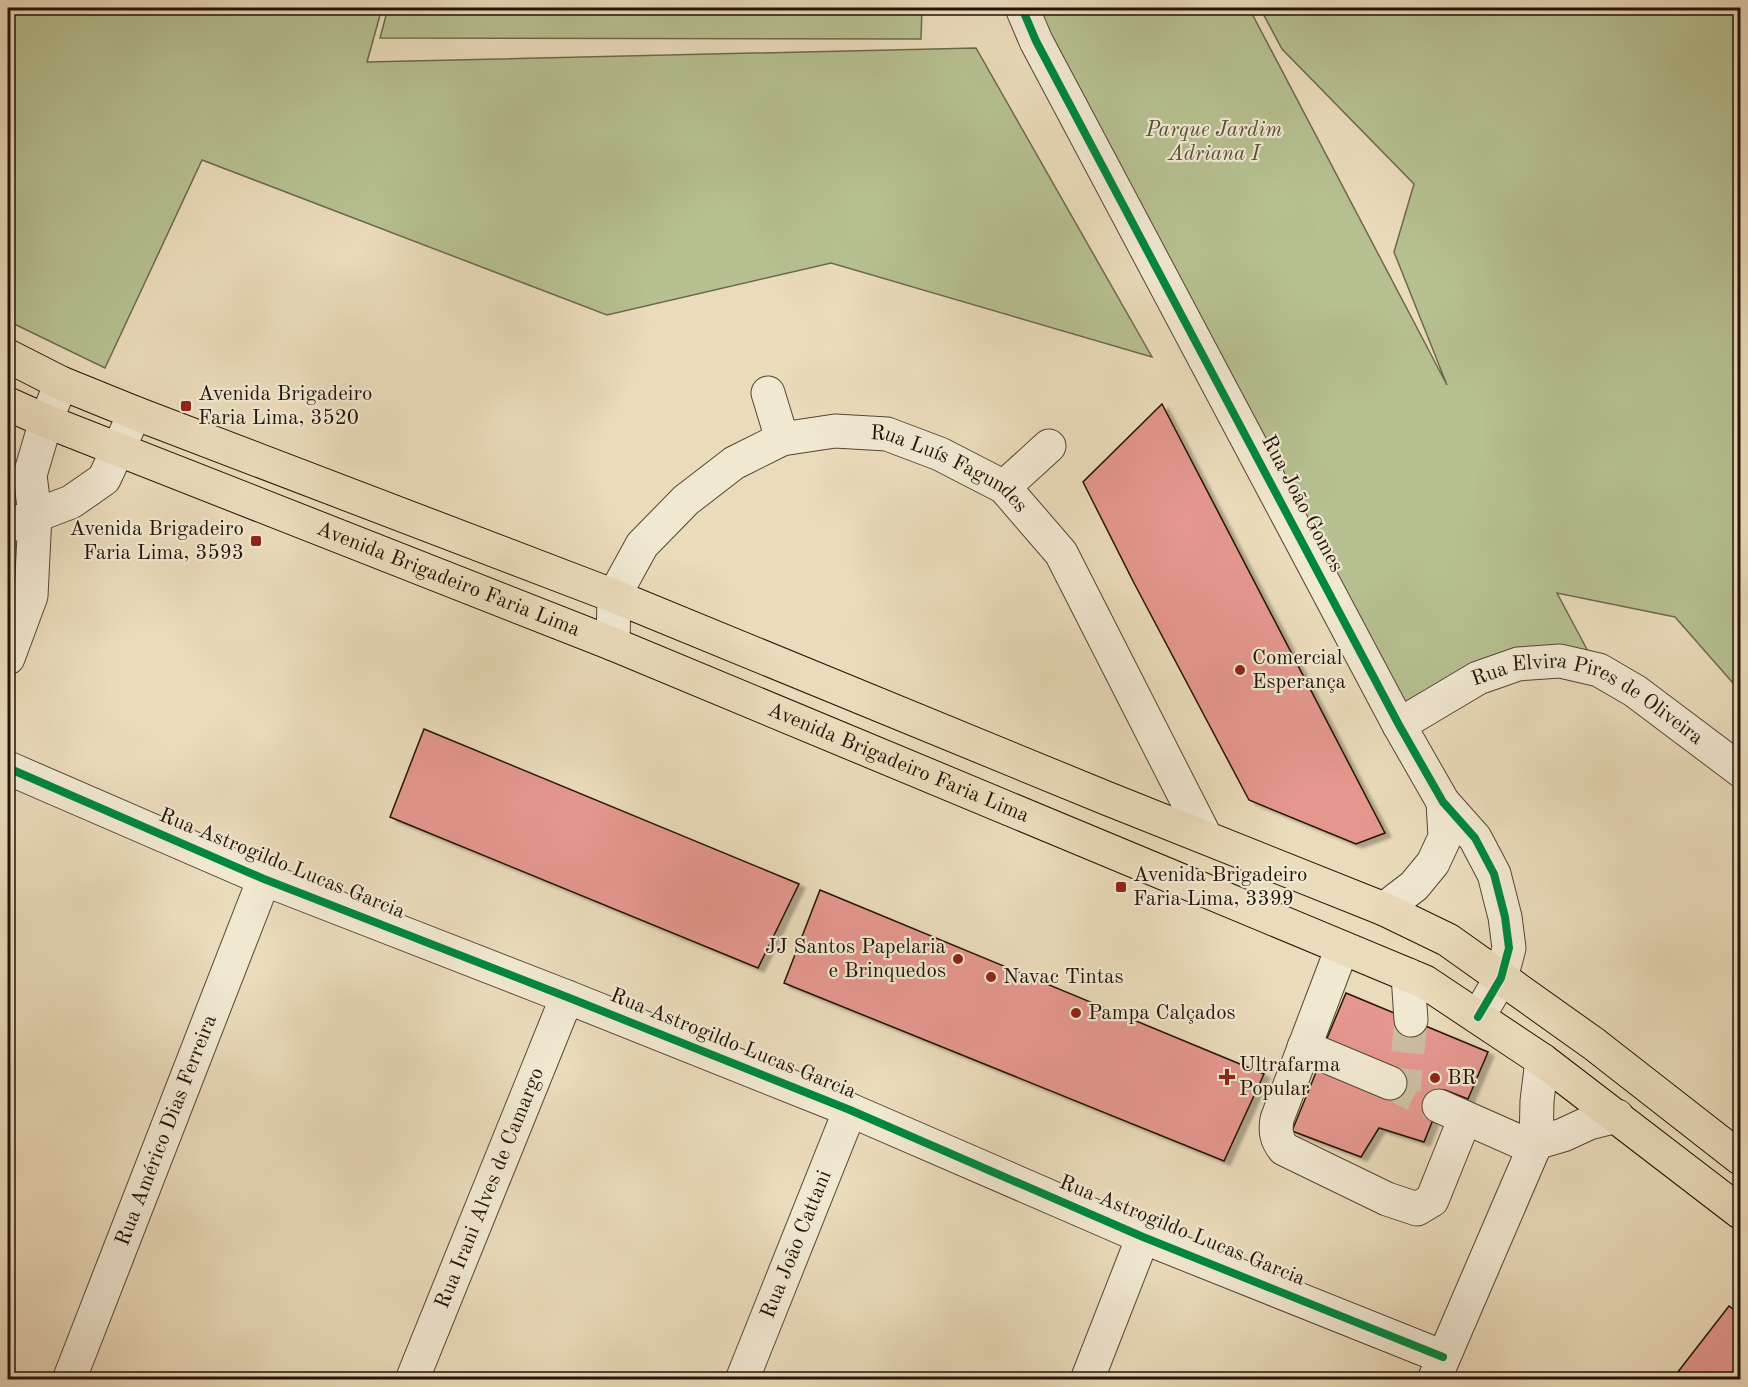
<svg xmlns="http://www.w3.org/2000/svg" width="1748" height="1387" font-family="'Old Standard TT',serif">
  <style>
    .green { fill: #b6c090; stroke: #6c6a4b; stroke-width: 1.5 }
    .building { fill: #e5978e; stroke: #221306; stroke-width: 1.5; filter: url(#shadow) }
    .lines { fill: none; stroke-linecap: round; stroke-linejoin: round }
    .minor-tunnel { stroke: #ccbd9f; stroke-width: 33; stroke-dasharray: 33 16; stroke-linecap: butt }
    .minor-casing { stroke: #544533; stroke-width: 35 }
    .major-casing { stroke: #221306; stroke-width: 35 }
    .minor { stroke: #f1e8d2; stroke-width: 33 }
    .major { stroke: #eadbba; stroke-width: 33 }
    .cycleway-casing { stroke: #f1e8d2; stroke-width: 11 }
    .cycleway { stroke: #00873e; stroke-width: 8 }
    .poi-dot { fill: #8f2418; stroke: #f1e8d2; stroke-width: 2 }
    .labels { text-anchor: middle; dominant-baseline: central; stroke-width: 4.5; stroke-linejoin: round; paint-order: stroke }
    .park-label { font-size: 21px; font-style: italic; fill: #565036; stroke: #f1e8d2 }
    .poi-label { font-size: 21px; fill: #221306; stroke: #f1e8d2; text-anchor: start }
    .street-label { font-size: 21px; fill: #221306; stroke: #f1e8d2 }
  </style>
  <defs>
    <filter id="shadow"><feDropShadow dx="6" dy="4" stdDeviation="1.5" flood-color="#0004"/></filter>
  </defs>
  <rect width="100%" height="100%" fill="#eadbba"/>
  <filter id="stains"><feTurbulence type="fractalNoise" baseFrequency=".00333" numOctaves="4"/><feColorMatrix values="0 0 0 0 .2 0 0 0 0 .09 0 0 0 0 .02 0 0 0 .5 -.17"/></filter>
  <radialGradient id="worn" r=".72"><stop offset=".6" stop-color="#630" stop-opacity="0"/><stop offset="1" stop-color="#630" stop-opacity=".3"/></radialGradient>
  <g class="green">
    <path d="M 8,8 L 382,8 L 367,62 L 976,48 L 1152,357 L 831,263 L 607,315 L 202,160 L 105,368 L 8,321 Z"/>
    <path d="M 388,8 L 922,8 L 921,39 L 380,38 Z"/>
    <path d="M 1037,8 L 1249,8 L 1447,385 L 1394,252 L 1414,184 L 1282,49 L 1260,8 L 1740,8 L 1740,691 L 1675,617 L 1557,593 L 1591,657 L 1405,705 Z"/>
  </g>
  <g class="building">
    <path d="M 1162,404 L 1385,833 L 1356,844 L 1249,800 L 1134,583 L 1083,482 Z"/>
    <path d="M 424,729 L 799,884 L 758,968 L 390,817 Z"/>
    <path d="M 820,890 L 1264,1074 L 1224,1161 L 784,983 Z"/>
    <path d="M 1346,993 L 1488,1052 L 1468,1099 L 1445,1090 L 1424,1142 L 1379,1128 L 1361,1157 L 1292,1131 L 1319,1065 L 1325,1043 Z"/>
    <path d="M 1729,1306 L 1740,1314 L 1740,1380 L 1677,1380 L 1674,1377 Z"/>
  </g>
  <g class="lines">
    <path class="minor-tunnel" d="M 1411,1020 L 1404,1090 L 1439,1106"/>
    <defs>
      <g id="minor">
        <path d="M 1022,8 L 1036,41 L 1399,725 L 1443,802 L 1475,838 L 1494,874 L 1505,917 L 1509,948 L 1501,978 L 1478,1017"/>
        <path d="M 768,393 L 782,439"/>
        <path d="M 1004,487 L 1049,446"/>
        <path d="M 8,526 L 71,502 L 104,479 L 135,413"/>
        <path id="s1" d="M 613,644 L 614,596 L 642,545 L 686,500 L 734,463 L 782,439 L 835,431 L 887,434 L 940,454 L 1004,487 L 1061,553 L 1205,836"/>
        <path d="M 8,658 L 31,596 L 35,515 L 30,475 L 46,421 L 61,383"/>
        <path id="s2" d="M 1399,725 L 1478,678 L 1518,664 L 1560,661 L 1599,670 L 1635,691 L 1740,770"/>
        <path d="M 8,768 L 264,879 L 567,997 L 850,1110 L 1143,1237 L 1443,1357"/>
        <path d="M 1384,909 L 1414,886 L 1433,863 L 1445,837 L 1443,802"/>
        <path d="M 1342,948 L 1277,1119 C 1275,1131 1276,1139 1284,1149 L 1387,1199 L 1417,1209 L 1432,1200 L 1465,1118"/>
        <path d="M 1408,975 L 1411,1020"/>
        <path d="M 1304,1047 L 1390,1083"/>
        <path d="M 1439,1106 L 1534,1148"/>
        <path d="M 1536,1143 L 1563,1135 L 1589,1123 L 1617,1116"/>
        <path id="s3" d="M 69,1380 L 264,879"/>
        <path id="s4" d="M 412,1380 L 567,997"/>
        <path id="s5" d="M 742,1380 L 850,1110"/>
        <path d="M 1087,1380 L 1143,1237"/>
        <path d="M 1434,1380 L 1536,1143 L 1537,1101 L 1542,1060"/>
      </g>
      <g id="major">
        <path d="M 8,356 L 61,383 L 135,413 L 614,596 L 1106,798 L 1384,909 L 1448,940 L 1594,1044 L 1740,1158"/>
        <path id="s6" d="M 8,404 L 46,421 L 613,644 L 1425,982 L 1542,1060 L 1740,1212"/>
      </g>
    </defs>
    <use href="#minor" class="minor-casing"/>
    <use href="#major" class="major-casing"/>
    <use href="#minor" class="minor"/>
    <use href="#major" class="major"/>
    <defs>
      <g id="cycleway">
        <path d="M 1022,8 L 1036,41 L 1399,725 L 1443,802 L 1475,838 L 1494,874 L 1505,917 L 1509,948 L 1501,978 L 1478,1017"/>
        <path d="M 8,768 L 264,879 L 567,997 L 850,1110 L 1143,1237 L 1443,1357"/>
      </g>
    </defs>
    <use href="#cycleway" class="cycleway-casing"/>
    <use href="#cycleway" class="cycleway"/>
  </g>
  <g class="poi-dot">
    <rect x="180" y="400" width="12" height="12" rx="3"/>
    <rect x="250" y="535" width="12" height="12" rx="3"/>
    <circle cx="1240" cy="670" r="6"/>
    <rect x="1115" y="881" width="12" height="12" rx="3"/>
    <circle cx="958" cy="959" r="6"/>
    <circle cx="991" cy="977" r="6"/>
    <circle cx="1076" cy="1013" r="6"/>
    <path d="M1224 1068h6v6h6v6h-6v6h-6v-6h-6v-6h6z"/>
    <circle cx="1435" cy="1078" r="6"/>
  </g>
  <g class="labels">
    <g class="park-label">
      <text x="1214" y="130">Parque Jardim<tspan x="1214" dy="24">Adriana I</tspan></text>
    </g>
    <g class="poi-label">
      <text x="198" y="394">Avenida Brigadeiro<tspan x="198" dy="24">Faria Lima, 3520</tspan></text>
      <text x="244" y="529" text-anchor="end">Avenida Brigadeiro<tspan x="244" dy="24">Faria Lima, 3593</tspan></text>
      <text x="1252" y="658">Comercial<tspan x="1252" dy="24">Esperança</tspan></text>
      <text x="1133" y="875">Avenida Brigadeiro<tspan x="1133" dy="24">Faria Lima, 3399</tspan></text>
      <text x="946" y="947" text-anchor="end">JJ Santos Papelaria<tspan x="946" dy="24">e Brinquedos</tspan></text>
      <text x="1003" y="977">Navac Tintas</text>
      <text x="1088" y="1013">Pampa Calçados</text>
      <text x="1239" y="1065">Ultrafarma<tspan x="1239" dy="24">Popular</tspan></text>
      <text x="1447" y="1078">BR</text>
    </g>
    <g class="street-label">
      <text stroke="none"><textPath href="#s1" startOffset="460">Rua Luís Fagundes</textPath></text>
      <text transform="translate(1302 504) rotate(62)">Rua João Gomes</text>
      <text stroke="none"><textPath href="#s6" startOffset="474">Avenida Brigadeiro Faria Lima</textPath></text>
      <text stroke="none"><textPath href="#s2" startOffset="213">Rua Elvira Pires de Oliveira</textPath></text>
      <text stroke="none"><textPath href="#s6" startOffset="960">Avenida Brigadeiro Faria Lima</textPath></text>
      <text transform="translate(282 864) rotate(22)">Rua Astrogildo Lucas Garcia</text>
      <text transform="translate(733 1044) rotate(22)">Rua Astrogildo Lucas Garcia</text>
      <text stroke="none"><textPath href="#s3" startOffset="268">Rua Américo Dias Ferreira</textPath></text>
      <text stroke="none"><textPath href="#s4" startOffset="207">Rua Irani Alves de Camargo</textPath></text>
      <text transform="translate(1182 1231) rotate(22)">Rua Astrogildo Lucas Garcia</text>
      <text stroke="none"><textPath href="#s5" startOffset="146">Rua João Cattani</textPath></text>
    </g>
  </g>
  <rect width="1748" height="1387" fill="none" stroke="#eadbba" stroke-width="30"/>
  <rect x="9" y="9" width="1730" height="1369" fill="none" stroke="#221306" stroke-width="3"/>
  <rect x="15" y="15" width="1718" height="1357" fill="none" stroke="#221306" stroke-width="1.5"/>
  <rect width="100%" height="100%" filter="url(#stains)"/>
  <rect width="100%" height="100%" fill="url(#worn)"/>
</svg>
